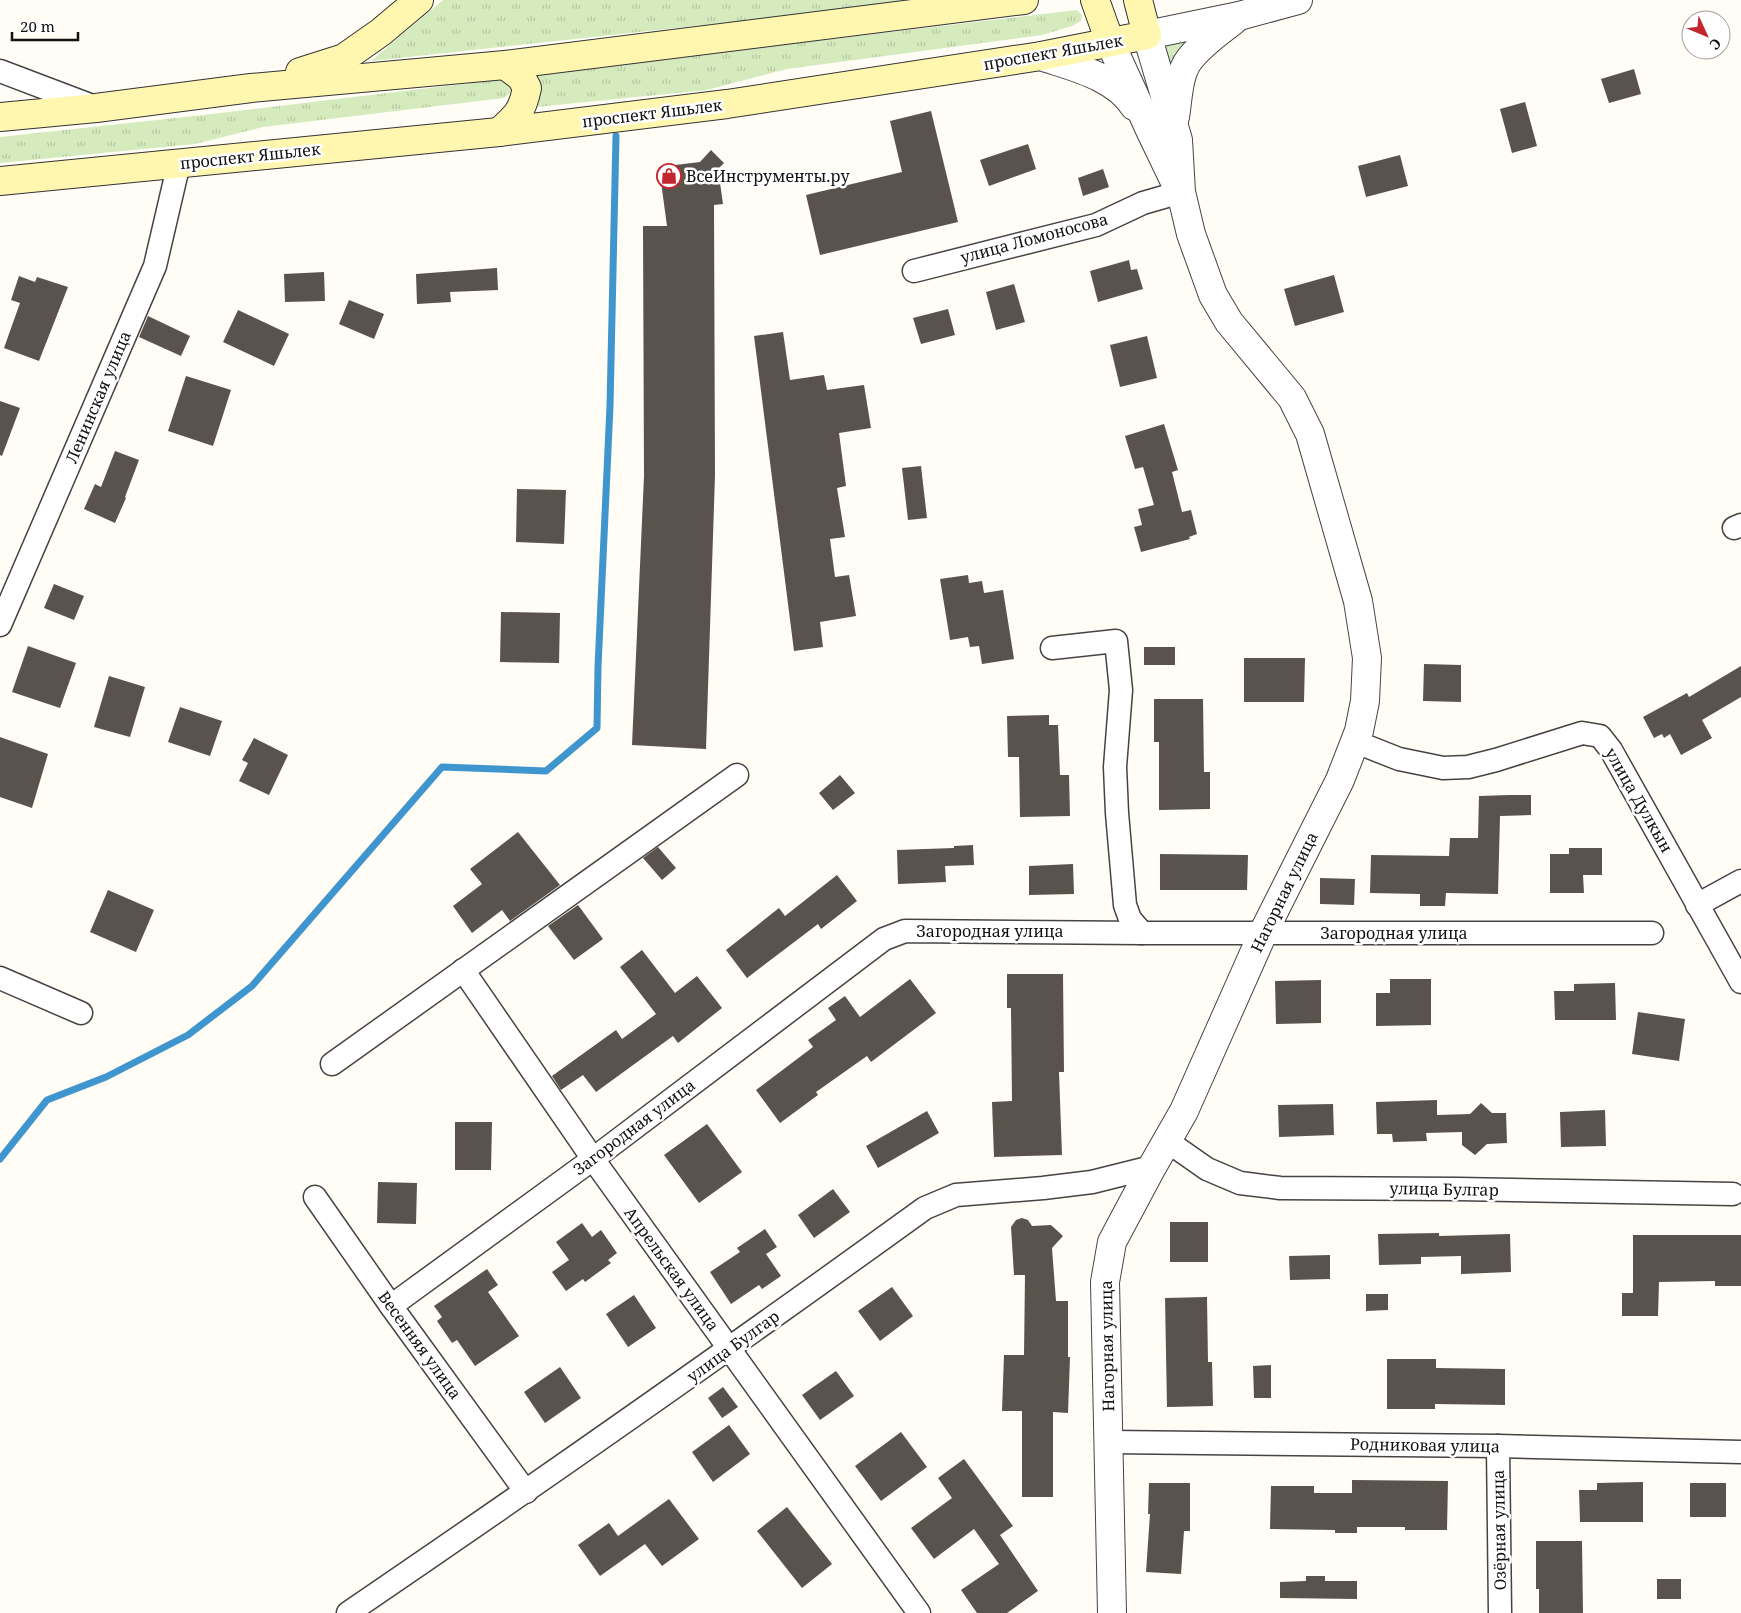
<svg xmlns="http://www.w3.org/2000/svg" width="1741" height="1613" font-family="'Noto Serif',serif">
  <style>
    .grass { fill: url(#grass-tufts) }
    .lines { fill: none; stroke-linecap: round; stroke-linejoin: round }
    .stream { stroke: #3f96cf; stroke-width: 7 }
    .building { fill: #5a524d }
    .minor-casing { stroke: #444; stroke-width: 25 }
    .tertiary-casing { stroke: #444; stroke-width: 30 }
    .secondary-casing { stroke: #333; stroke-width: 30 }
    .minor { stroke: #fff; stroke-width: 22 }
    .tertiary { stroke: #fff; stroke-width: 28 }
    .secondary { stroke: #fff6b0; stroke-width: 28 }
    .labels { text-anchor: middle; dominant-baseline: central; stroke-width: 5; stroke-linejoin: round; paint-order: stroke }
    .street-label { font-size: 16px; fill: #111; stroke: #fff }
    .poi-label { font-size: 16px; fill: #111; stroke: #fff; text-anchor: start }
  </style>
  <defs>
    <pattern id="grass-tufts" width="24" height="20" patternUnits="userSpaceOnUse" patternTransform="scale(1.25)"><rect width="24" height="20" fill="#d5ebbd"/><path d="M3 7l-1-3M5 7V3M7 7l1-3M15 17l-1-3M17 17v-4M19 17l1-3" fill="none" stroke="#b6c8a1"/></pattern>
  </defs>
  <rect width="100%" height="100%" fill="#fffdf5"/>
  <g class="grass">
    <path d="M 443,0 L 934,0 L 371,61 Z"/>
    <path d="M 1077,10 L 1082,15 L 1081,21 L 1072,26 L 1042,35 L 787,69 L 707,90 L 536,107 C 541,94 542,86 534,74 Z"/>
    <path d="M 1207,32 L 1173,82 L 1155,45 Z"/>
    <path d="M 504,79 L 509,82 L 512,88 L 509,94 L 504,98 L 263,127 L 195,144 L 0,163 L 0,137 L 203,115 Z"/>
  </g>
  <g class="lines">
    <path class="stream" d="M 0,1159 L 47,1100 L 106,1077 L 188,1035 L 252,986 L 442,767 L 546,771 L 597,728 L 598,667 L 610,406 L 616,136"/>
  </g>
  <g class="building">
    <path d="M 1634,69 L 1641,94 L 1609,103 L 1601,79 Z"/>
    <path d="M 1525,102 L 1537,146 L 1512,153 L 1500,109 Z"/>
    <path d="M 931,111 L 958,222 L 820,255 L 806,195 L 902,172 L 890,121 Z"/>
    <path d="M 1028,144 L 1036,169 L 989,186 L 980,160 Z"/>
    <path d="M 711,150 L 724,163 L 718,169 L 723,204 L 714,205 L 715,475 L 706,749 L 632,745 L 644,476 L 643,226 L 667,226 L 659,167 L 700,162 Z"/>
    <path d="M 1400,155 L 1408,186 L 1366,197 L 1358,166 Z"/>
    <path d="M 1103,169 L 1109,187 L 1083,196 L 1078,178 Z"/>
    <path d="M 1129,260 L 1131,270 L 1137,269 L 1143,289 L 1098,302 L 1090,271 Z"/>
    <path d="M 497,268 L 498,290 L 450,292 L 451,302 L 417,304 L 416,274 Z"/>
    <path d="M 324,272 L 325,301 L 285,302 L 284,274 Z"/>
    <path d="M 1334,275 L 1344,312 L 1295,326 L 1284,289 Z"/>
    <path d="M 19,276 L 35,282 L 37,277 L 68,287 L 39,361 L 4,348 L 20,303 L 11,300 Z"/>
    <path d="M 1014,284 L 1025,322 L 996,330 L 986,292 Z"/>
    <path d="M 349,300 L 384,314 L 374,339 L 339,324 Z"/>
    <path d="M 948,309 L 955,335 L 921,344 L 913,318 Z"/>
    <path d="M 238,310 L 289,334 L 274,366 L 223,342 Z"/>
    <path d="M 148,316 L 190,336 L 181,356 L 139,337 Z"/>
    <path d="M 783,332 L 790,380 L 824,375 L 827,390 L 864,385 L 871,428 L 839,433 L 846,486 L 837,488 L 845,537 L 830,539 L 835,577 L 849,575 L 856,616 L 820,622 L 823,647 L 794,651 L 754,336 Z"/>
    <path d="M 1147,336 L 1157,378 L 1120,387 L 1110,345 Z"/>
    <path d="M 186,376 L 231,390 L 213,446 L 168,431 Z"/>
    <path d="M 0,401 L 20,408 L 2,456 L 0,455 Z"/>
    <path d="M 1164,424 L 1178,470 L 1172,472 L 1182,512 L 1191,510 L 1197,534 L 1189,537 L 1190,539 L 1141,552 L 1134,527 L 1142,525 L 1138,509 L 1154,505 L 1143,467 L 1135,469 L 1125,436 Z"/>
    <path d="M 115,451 L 139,460 L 125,497 L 126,498 L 115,523 L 84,509 L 95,484 L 101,487 Z"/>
    <path d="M 921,466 L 927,518 L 908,520 L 902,468 Z"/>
    <path d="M 517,489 L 566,490 L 564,544 L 516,542 Z"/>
    <path d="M 968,575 L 969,583 L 982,581 L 984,593 L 1003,590 L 1014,659 L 982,664 L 979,646 L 970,647 L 968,637 L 950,640 L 940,579 Z"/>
    <path d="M 54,584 L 84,596 L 74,620 L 44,608 Z"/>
    <path d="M 501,612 L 560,613 L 559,663 L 500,662 Z"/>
    <path d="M 28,646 L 76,663 L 60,708 L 12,692 Z"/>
    <rect x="1144" y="647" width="31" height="18"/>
    <path d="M 1244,658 L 1305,658 L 1304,702 L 1244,702 Z"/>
    <path d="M 1424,664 L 1461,665 L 1461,702 L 1423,701 Z"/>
    <path d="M 1741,666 L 1741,697 L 1702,720 L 1712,738 L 1681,755 L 1670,734 L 1664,738 L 1662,734 L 1654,738 L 1643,717 L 1687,693 L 1689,697 Z"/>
    <path d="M 109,676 L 145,687 L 130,737 L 94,727 Z"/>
    <path d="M 1154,699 L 1203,699 L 1204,772 L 1210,772 L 1210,809 L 1159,810 L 1159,742 L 1154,742 Z"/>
    <path d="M 180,707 L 222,721 L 210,756 L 168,742 Z"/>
    <path d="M 1049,715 L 1049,725 L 1058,725 L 1060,775 L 1069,775 L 1070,816 L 1020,817 L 1019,757 L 1008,757 L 1007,716 Z"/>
    <path d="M 0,737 L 48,754 L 32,808 L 0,797 Z"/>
    <path d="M 254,738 L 288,755 L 269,795 L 239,781 L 248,763 L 242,760 Z"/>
    <path d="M 840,775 L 855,793 L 833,810 L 819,793 Z"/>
    <path d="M 1510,795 L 1531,795 L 1531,815 L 1500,816 L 1498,894 L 1446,893 L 1445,906 L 1420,906 L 1420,894 L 1370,893 L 1371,855 L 1449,856 L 1450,838 L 1478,838 L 1479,796 Z"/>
    <path d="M 518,832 L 560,885 L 510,921 L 502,910 L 472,933 L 453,906 L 482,884 L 470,869 Z"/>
    <path d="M 973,845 L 974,865 L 945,866 L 946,882 L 898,884 L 897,850 L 954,848 L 954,846 Z"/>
    <path d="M 658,847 L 676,868 L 662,880 L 643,858 Z"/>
    <path d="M 1569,848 L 1602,848 L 1602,875 L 1583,875 L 1584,893 L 1550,893 L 1550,854 L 1569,854 Z"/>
    <path d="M 1160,854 L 1248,855 L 1247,890 L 1160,890 Z"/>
    <path d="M 1073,864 L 1074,894 L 1029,895 L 1029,866 Z"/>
    <path d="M 837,875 L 857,901 L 821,929 L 818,924 L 747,978 L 726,950 L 779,908 L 785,916 Z"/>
    <path d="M 1320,878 L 1355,879 L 1354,905 L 1320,904 Z"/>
    <path d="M 108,890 L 154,910 L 136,952 L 90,932 Z"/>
    <path d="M 578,905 L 603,939 L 574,960 L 548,926 Z"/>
    <path d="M 642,950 L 675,993 L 697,976 L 722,1008 L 678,1043 L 673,1036 L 596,1092 L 583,1075 L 561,1090 L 552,1076 L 616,1030 L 622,1039 L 656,1014 L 620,967 Z"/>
    <path d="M 1007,974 L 1063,974 L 1064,1072 L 1059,1072 L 1062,1155 L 994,1157 L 992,1102 L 1012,1101 L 1011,1008 L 1007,1008 Z"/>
    <path d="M 910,979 L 936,1013 L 871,1062 L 867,1056 L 816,1092 L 818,1095 L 780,1123 L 756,1090 L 813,1047 L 808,1040 L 836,1020 L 828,1008 L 845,996 L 860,1017 Z"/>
    <path d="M 1390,979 L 1431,979 L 1431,1025 L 1376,1026 L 1376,993 L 1390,993 Z"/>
    <path d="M 1321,980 L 1321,1023 L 1276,1024 L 1275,981 Z"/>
    <path d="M 1615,983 L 1616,1020 L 1555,1020 L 1554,991 L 1574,991 L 1574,984 Z"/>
    <path d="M 1638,1012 L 1685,1019 L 1679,1061 L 1632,1054 Z"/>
    <path d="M 1437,1100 L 1437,1115 L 1470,1114 L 1481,1103 L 1492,1113 L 1506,1113 L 1507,1143 L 1487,1144 L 1475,1155 L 1462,1145 L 1462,1132 L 1426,1133 L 1427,1141 L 1393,1142 L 1392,1134 L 1377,1134 L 1376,1102 Z"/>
    <path d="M 1333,1104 L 1334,1135 L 1279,1137 L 1278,1105 Z"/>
    <path d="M 1605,1110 L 1606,1146 L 1561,1147 L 1560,1112 Z"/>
    <path d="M 927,1111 L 939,1133 L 878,1168 L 866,1146 Z"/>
    <path d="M 455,1122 L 492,1122 L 491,1170 L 455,1170 Z"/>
    <path d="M 707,1124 L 742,1172 L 699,1203 L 664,1155 Z"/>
    <path d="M 378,1182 L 417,1183 L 416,1224 L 377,1223 Z"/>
    <path d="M 833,1189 L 850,1212 L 814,1238 L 798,1215 Z"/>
    <path d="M 1022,1218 L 1028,1220 L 1032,1226 L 1051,1225 L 1063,1236 L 1052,1248 L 1056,1301 L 1068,1301 L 1068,1357 L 1070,1357 L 1068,1413 L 1053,1412 L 1053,1497 L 1022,1497 L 1022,1411 L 1002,1411 L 1004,1355 L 1024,1355 L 1025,1275 L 1014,1275 L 1011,1227 L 1016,1220 Z"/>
    <rect x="1170" y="1222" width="38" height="40"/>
    <path d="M 582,1223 L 592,1237 L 601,1230 L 617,1253 L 608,1260 L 611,1263 L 585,1282 L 583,1279 L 566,1291 L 552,1272 L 569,1260 L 556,1242 Z"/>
    <path d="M 765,1229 L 777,1247 L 766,1254 L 781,1276 L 762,1289 L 759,1285 L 731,1304 L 710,1272 L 740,1252 L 737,1248 Z"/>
    <path d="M 1439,1233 L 1439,1236 L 1510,1234 L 1511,1272 L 1461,1274 L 1461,1256 L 1421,1257 L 1421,1264 L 1379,1265 L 1378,1234 Z"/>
    <path d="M 1633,1235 L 1741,1235 L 1741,1286 L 1715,1286 L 1715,1281 L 1659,1282 L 1658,1316 L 1622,1316 L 1622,1293 L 1633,1293 Z"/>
    <path d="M 1330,1255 L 1330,1279 L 1290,1280 L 1289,1256 Z"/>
    <path d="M 487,1269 L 498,1285 L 488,1292 L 519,1336 L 475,1366 L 457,1340 L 452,1343 L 437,1321 L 442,1317 L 434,1306 Z"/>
    <path d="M 892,1287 L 913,1316 L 880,1341 L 858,1311 Z"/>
    <path d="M 1366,1294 L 1388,1294 L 1388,1310 L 1366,1311 Z"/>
    <path d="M 634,1295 L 656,1328 L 628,1347 L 606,1314 Z"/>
    <path d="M 1207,1297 L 1208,1362 L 1212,1362 L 1213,1406 L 1167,1407 L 1165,1298 Z"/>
    <path d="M 1387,1359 L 1436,1359 L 1436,1368 L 1505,1369 L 1505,1405 L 1435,1404 L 1435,1409 L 1387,1409 Z"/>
    <path d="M 1271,1365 L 1271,1398 L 1254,1398 L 1253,1366 Z"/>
    <path d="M 560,1367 L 581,1398 L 545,1423 L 524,1392 Z"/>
    <path d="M 836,1371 L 854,1396 L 820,1420 L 802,1395 Z"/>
    <path d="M 723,1387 L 738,1407 L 722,1418 L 708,1398 Z"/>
    <path d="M 729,1425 L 750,1454 L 713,1482 L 692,1452 Z"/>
    <path d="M 901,1432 L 927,1467 L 881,1501 L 855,1466 Z"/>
    <path d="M 964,1459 L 1013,1526 L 1000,1535 L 1038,1591 L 1007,1613 L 977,1613 L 961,1590 L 999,1564 L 974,1529 L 934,1559 L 911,1528 L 952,1498 L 938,1478 Z"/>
    <path d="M 1352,1480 L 1448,1481 L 1447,1530 L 1405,1530 L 1405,1527 L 1357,1527 L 1357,1533 L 1335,1533 L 1335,1530 L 1270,1529 L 1271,1486 L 1314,1486 L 1314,1493 L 1352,1493 Z"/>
    <path d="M 1643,1482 L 1643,1522 L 1580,1522 L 1579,1490 L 1597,1490 L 1597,1483 Z"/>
    <path d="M 1149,1483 L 1190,1483 L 1190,1531 L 1184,1531 L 1181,1574 L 1146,1572 L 1150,1514 L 1148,1514 Z"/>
    <rect x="1690" y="1483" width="36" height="34"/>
    <path d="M 669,1499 L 699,1539 L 662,1566 L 645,1544 L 600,1576 L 578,1545 L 609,1523 L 618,1536 Z"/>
    <path d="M 787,1507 L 832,1564 L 802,1588 L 757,1531 Z"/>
    <path d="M 1536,1541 L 1582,1541 L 1583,1613 L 1539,1613 L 1539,1589 L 1536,1589 Z"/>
    <path d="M 1306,1576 L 1325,1576 L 1325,1581 L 1357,1581 L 1357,1599 L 1280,1598 L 1280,1582 L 1306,1581 Z"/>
    <rect x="1657" y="1579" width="24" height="20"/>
  </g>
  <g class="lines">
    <defs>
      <g id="minor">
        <path d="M 0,71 L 95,107"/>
        <path d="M 914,271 L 1096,225 L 1143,203 L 1181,192"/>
        <path d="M 1734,528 L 1741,525"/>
        <path d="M 0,625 L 155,266 L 179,163"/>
        <path d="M 1052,648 L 1116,641 L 1121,690 L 1115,767 L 1117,813 L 1125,905 L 1130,919 L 1142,933"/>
        <path d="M 1356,742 L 1399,759 L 1443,768 L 1468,767 L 1496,760 L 1582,733 L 1600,736 L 1611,750 L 1741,982"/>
        <path d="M 1697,905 L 1741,881"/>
        <path d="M 463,970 L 593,1159 L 919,1613"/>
        <path d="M 0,978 L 81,1013"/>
        <path d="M 332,1064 L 737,775"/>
        <path d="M 1167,1141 L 1207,1169 L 1240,1183 L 1280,1188 L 1458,1189 L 1733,1194"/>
        <path d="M 315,1197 L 391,1306 L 526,1492"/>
        <path d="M 391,1306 L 593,1159 L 884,939 L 905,931 L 1142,933 L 1652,933"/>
        <path d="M 1109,1442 L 1498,1446 L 1741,1452"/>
        <path d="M 1498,1446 L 1500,1613"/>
        <path d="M 348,1613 C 542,1481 734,1346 925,1208 L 956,1195 L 1043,1188 L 1092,1182 L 1152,1167"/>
      </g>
      <g id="tertiary">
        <path d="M 1110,42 L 1150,130 L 1175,182"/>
        <path d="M 1041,56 C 1073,67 1115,76 1134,106"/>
        <path d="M 1175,117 C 1178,99 1178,75 1189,60 C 1201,44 1219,32 1234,20"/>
        <path d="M 1112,1613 L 1105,1282 L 1112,1242 L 1152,1167 L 1184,1111 L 1263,933 L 1340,780 L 1359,731 L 1365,701 L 1367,658 L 1358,601 L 1310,434 L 1292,398 L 1229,322 L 1213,295 L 1191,234 L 1181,192 L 1178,140 L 1147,35 L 1239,16 L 1298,0"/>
      </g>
      <g id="secondary">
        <path d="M 1095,0 L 1110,42"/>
        <path d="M 300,72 L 344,58 L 381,32 L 419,0"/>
        <path d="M 0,117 L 96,108 L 251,88 L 505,65 L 1024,0"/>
        <path d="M 499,132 C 517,116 522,112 527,88 L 521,77 L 505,65"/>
        <path d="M 0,181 L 499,132 L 727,104 L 1041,56 L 1147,35 L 1138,0"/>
      </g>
    </defs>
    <use href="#minor" class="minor-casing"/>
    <use href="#tertiary" class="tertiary-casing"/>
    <use href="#secondary" class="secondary-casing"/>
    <use href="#minor" class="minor"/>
    <use href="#tertiary" class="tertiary"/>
    <use href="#secondary" class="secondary"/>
  </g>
  <defs>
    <symbol id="shop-ring" viewBox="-11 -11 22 22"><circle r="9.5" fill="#fff" stroke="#c4262e" stroke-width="1.5"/><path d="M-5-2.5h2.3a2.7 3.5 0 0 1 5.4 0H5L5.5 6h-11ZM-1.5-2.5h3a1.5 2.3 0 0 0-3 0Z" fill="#c4262e"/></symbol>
  </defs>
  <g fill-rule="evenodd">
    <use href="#shop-ring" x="655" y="162" width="28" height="28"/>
  </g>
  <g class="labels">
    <g class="street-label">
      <text transform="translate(1053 52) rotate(-10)">проспект Яшьлек</text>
      <text transform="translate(652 113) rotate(-7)">проспект Яшьлек</text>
      <text transform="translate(250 156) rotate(-6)">проспект Яшьлек</text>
      <text transform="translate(1034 238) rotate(-15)">улица Ломоносова</text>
      <text transform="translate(98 397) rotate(-67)">Ленинская улица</text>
      <text transform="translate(1639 800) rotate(60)">улица Дулкын</text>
      <text transform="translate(1284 892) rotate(-64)">Нагорная улица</text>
      <text x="990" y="931">Загородная улица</text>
      <text x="1394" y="933">Загородная улица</text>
      <text transform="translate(634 1127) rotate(-37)">Загородная улица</text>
      <text transform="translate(1444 1189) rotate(1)">улица Булгар</text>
      <text transform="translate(672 1269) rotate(54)">Апрельская улица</text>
      <text transform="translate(420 1345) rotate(54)">Весенняя улица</text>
      <text transform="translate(733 1346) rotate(-36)">улица Булгар</text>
      <text transform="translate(1107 1346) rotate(-91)">Нагорная улица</text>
      <text transform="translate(1425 1445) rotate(1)">Родниковая улица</text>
      <text transform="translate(1499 1530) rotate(-91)">Озёрная улица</text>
    </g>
    <g class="poi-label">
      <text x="686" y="176">ВсеИнструменты.ру</text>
    </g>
  </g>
  <g transform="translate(1706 35) rotate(134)"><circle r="24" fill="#ffffff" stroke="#a0a0a0"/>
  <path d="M0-4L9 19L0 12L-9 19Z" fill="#c4262e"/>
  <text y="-8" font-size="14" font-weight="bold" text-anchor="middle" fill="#111111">С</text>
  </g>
  <path d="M12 32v8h66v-8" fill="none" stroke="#111111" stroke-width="2.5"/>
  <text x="20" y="32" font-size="15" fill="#111111" stroke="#ffffff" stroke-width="4" paint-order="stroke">20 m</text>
</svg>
